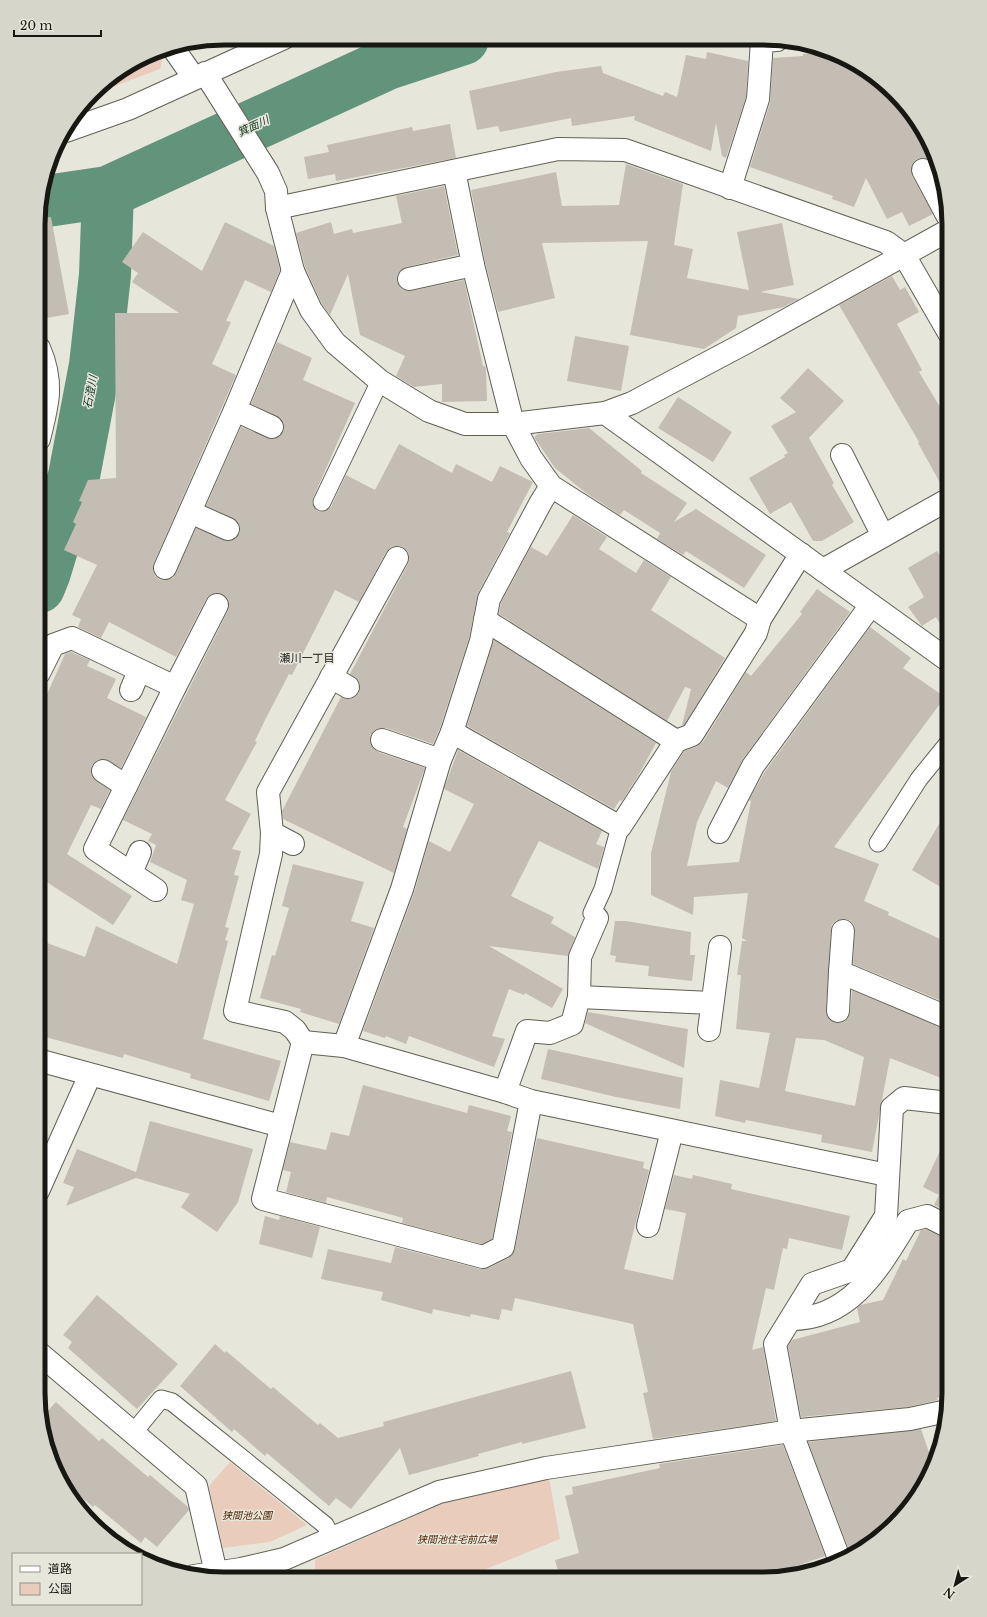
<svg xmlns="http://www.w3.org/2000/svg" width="987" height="1617" font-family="'Libre Baskerville','Noto Sans JP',serif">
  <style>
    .green { fill: #eaccbc }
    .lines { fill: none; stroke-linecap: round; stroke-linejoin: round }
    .river { stroke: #62947b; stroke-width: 52 }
    .building { fill: #c4bdb3; fill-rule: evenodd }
    .lane-casing { stroke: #606055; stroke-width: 19 }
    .street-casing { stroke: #606055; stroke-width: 24 }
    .secondary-casing { stroke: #606055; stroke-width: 24 }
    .lane { stroke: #fff; stroke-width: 17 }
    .street { stroke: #fff; stroke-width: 22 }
    .secondary { stroke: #fff; stroke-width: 22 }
    .labels { text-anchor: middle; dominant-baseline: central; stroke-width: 3; stroke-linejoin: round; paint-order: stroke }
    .park-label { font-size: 10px; font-style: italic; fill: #522509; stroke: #e7e6da }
    .water-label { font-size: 11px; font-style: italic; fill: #0b3725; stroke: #e7e6da }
    .neighbourhood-label { font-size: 11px; fill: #181813; stroke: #e7e6da }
    .rim { fill: none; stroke: #181813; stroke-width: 5 }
  </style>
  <rect width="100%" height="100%" fill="#e7e6da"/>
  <g class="green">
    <path d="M 162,50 L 164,53 L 160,69 L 96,93 L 101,84 L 153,52 Z"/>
    <path d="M 230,1462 L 307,1525 L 270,1542 L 223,1548 L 209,1486 Z"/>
    <path d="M 549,1478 L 560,1539 L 464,1578 L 315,1578 L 315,1560 L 448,1501 Z"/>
  </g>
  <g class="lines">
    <g class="river">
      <path d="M 40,202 L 108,192 L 387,64 L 463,39"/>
      <path d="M 39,587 L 45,572 L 74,476 L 95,365 L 105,275 L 108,192"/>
    </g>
  </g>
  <g class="building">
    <path d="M 707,52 L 748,61 L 746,97 L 726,158 L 722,156 L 716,123 L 711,151 L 634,120 L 635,116 L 572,126 L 571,118 L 500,132 L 498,126 L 477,130 L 469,91 L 556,72 L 601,66 L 603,73 L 663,96 L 665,92 L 677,97 L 686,55 L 706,59 Z"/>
    <path d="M 834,52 L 876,77 L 911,111 L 935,153 L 939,173 L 930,160 L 924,158 L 917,159 L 913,163 L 911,169 L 912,176 L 933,214 L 909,226 L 902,212 L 887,219 L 866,178 L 854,207 L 832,199 L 833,196 L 750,167 L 770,103 L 773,58 L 803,56 L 803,54 Z"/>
    <path d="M 450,124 L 456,158 L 336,181 L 335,174 L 308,179 L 304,157 L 329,152 L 327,145 L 412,127 L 413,131 Z"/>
    <path d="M 626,164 L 683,184 L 674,245 L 693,249 L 687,278 L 749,290 L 737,232 L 782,223 L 794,285 L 760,292 L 799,299 L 784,307 L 738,316 L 736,328 L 704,349 L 630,335 L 648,241 L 542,243 L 555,298 L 498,312 L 485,262 L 471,190 L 556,172 L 562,206 L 619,205 Z"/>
    <path d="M 444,186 L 458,255 L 406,267 L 401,270 L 397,275 L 397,281 L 400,288 L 406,291 L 411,291 L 464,280 L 483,366 L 485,366 L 486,370 L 487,401 L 442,402 L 442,384 L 414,387 L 396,376 L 405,356 L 360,335 L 348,274 L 330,315 L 322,304 L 305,267 L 296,233 L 331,222 L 334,234 L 352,229 L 353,233 L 402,223 L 396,196 Z"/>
    <path d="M 51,217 L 69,314 L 47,318 L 45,307 L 39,308 L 40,219 Z"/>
    <path d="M 225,222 L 274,246 L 280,270 L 271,292 L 245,280 L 226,321 L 231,322 L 212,364 L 236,375 L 154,563 L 153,570 L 155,576 L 160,580 L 166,580 L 173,578 L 196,528 L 229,541 L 235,539 L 239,534 L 240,527 L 238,521 L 206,506 L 241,427 L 273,439 L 279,437 L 283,432 L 284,425 L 282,419 L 251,404 L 277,342 L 312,358 L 303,380 L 355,403 L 313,498 L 312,503 L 317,511 L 323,512 L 331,507 L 346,475 L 375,490 L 399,444 L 452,473 L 456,464 L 492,482 L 500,466 L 533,482 L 507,532 L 510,533 L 478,593 L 469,638 L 440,728 L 433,744 L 386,728 L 379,728 L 374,731 L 370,736 L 370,743 L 373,748 L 378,752 L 425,768 L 403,827 L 407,829 L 394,873 L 283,819 L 282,811 L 341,697 L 348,699 L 354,698 L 359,693 L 360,687 L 359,681 L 350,674 L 408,564 L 409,558 L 408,552 L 403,547 L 396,546 L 391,547 L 386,552 L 359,602 L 335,590 L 292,675 L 289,674 L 265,720 L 255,741 L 257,742 L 225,800 L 251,814 L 232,849 L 241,851 L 234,875 L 239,876 L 225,927 L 229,928 L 225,940 L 228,941 L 203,1039 L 281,1061 L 269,1101 L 190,1078 L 191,1074 L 124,1054 L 123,1058 L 38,1035 L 39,940 L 85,957 L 96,926 L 177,964 L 194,904 L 181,900 L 187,880 L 150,862 L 156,845 L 148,841 L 152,834 L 123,820 L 228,611 L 229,605 L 228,599 L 223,594 L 217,593 L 211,594 L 206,599 L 176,657 L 109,622 L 101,638 L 78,627 L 81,619 L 72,615 L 97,565 L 64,550 L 76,524 L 73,522 L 82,502 L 79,501 L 88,480 L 116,478 L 115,313 L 179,313 L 132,282 L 138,273 L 122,262 L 143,232 L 202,271 Z"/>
    <path d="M 892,276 L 900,290 L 905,287 L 919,312 L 897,324 L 922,370 L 919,372 L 949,422 L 949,487 L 943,488 L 918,443 L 919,442 L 839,305 Z"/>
    <path d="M 575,336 L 629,346 L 621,391 L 567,381 Z"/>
    <path d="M 808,368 L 844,401 L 809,438 L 834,483 L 832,485 L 854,522 L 822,541 L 813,541 L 791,502 L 770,514 L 749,478 L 785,457 L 784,455 L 788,453 L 771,426 L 796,412 L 780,398 Z"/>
    <path d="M 678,397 L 732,432 L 713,462 L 658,428 Z"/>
    <path d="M 589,428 L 642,471 L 641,473 L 687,503 L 674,522 L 696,509 L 766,555 L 744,588 L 686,551 L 683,555 L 657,539 L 660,533 L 624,510 L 620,515 L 586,493 L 555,468 L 534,437 L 538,434 Z"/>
    <path d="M 573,515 L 607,537 L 599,549 L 636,573 L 644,560 L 671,577 L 651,610 L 725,658 L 684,725 L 682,725 L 691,689 L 685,687 L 667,721 L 499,614 L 501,603 L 531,547 L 547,556 Z"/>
    <path d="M 937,551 L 949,570 L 949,639 L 936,617 L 922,626 L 908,607 L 924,597 L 908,568 Z"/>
    <path d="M 817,589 L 850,612 L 743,759 L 728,788 L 716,781 L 697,822 L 687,866 L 739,862 L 751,801 L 749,800 L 764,773 L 870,627 L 911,658 L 903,668 L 945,697 L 834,847 L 879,864 L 864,901 L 889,912 L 888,915 L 949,943 L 949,1004 L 853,964 L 855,932 L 854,925 L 850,920 L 844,919 L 837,920 L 832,924 L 831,930 L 826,1010 L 827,1016 L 831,1021 L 838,1023 L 844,1022 L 848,1018 L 850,1012 L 852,990 L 949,1030 L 949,1081 L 890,1058 L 872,1152 L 821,1142 L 822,1135 L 746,1120 L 745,1123 L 715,1116 L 720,1080 L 759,1088 L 770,1033 L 736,1029 L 741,975 L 737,975 L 742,941 L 747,941 L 742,938 L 748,893 L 694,897 L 693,915 L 651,895 L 651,853 L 671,772 L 684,751 L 696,747 L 703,742 L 746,672 L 751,676 L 802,614 L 800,612 ZM 796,1038 L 824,1040 L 864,1057 L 855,1106 L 785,1091 Z"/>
    <path d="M 494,640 L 656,743 L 638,776 L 622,801 L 620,800 L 614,809 L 467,726 Z"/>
    <path d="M 71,652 L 90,660 L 87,666 L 116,679 L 107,698 L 146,717 L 121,768 L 104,759 L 97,760 L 92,765 L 91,771 L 92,777 L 110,790 L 101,809 L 91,805 L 67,854 L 132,896 L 113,925 L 39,877 L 39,712 L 65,654 Z"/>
    <path d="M 458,750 L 602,831 L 596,844 L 604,847 L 598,869 L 539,841 L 511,896 L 554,917 L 551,923 L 575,937 L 568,956 L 489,946 L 563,989 L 552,1008 L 525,993 L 524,995 L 509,989 L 492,1036 L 505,1039 L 494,1067 L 409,1036 L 406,1044 L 386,1036 L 385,1038 L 363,1031 L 414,893 L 429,841 L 450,852 L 474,804 L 444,789 Z"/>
    <path d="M 949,807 L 949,892 L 912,870 Z"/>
    <path d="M 293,864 L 364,882 L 351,921 L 374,928 L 339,1024 L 300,1012 L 301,1009 L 260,998 L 272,955 L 275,956 L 289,908 L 282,906 Z"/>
    <path d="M 615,921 L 626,921 L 691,932 L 690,955 L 695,955 L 692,981 L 648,976 L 649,966 L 615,962 L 616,956 L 610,955 Z"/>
    <path d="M 588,1012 L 688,1029 L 684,1068 L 585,1023 Z"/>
    <path d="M 548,1049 L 683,1078 L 680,1109 L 616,1097 L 541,1079 Z"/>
    <path d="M 363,1085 L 467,1113 L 469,1105 L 511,1116 L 507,1131 L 512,1132 L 492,1239 L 482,1244 L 402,1223 L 403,1218 L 327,1197 L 326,1203 L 286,1192 L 291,1172 L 283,1170 L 290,1142 L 326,1150 L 331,1132 L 349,1136 Z"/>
    <path d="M 150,1121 L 253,1149 L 238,1202 L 217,1232 L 181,1207 L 190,1194 L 136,1178 L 66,1206 L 74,1187 L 63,1183 L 77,1149 L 136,1172 Z"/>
    <path d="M 949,1132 L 949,1213 L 934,1205 L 939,1195 L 923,1187 Z"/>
    <path d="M 537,1138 L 644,1162 L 643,1168 L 649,1170 L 624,1269 L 673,1280 L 686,1213 L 665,1209 L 674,1175 L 692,1179 L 693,1175 L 732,1184 L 731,1189 L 850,1216 L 842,1250 L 789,1238 L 787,1249 L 783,1248 L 774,1290 L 766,1288 L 752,1350 L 763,1347 L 776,1421 L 653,1439 L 643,1393 L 648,1392 L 633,1324 L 515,1298 L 512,1311 L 502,1309 L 499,1320 L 471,1314 L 470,1317 L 433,1309 L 432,1314 L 381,1300 L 383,1292 L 321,1279 L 328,1249 L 391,1263 L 395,1247 L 480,1269 L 489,1268 L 509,1258 L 515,1249 Z"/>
    <path d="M 265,1216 L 279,1220 L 280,1216 L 320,1227 L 312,1258 L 259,1244 Z"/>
    <path d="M 926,1229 L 949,1239 L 949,1394 L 937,1398 L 938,1400 L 908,1407 L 801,1417 L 788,1346 L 792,1340 L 860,1322 L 857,1308 L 860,1305 L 883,1300 L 903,1259 L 906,1261 L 921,1230 Z"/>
    <path d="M 97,1295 L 178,1364 L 137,1409 L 68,1348 L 72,1342 L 63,1335 Z"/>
    <path d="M 215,1344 L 225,1353 L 226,1351 L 271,1389 L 273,1387 L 318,1425 L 320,1423 L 338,1438 L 384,1426 L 383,1422 L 571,1371 L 586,1428 L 522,1444 L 522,1442 L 478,1454 L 479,1456 L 409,1475 L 400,1448 L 351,1509 L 336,1498 L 329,1506 L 267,1453 L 265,1456 L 234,1429 L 232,1432 L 180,1386 Z"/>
    <path d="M 56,1402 L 99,1441 L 102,1438 L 148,1477 L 150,1475 L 188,1507 L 189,1510 L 157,1547 L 145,1537 L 141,1543 L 95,1505 L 93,1507 L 61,1480 L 52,1464 L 43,1416 Z"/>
    <path d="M 921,1429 L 933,1464 L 911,1506 L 876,1541 L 856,1552 L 853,1546 L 848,1547 L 808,1442 Z"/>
    <path d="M 783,1445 L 825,1556 L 760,1579 L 560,1578 L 555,1560 L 579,1553 L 565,1496 L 573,1494 L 572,1487 L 660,1468 L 659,1464 Z"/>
  </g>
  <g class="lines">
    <defs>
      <g id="lane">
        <path d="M 322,502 L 380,381"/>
        <path d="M 878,843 L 919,779 L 949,742"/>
        <path d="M 597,918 L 592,913 L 603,889 L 620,827"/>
        <path d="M 133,1433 L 161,1399 L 172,1402 L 325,1525 L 332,1538"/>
      </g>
      <g id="street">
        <path d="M 173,48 L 194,78"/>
        <path d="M 205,73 L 268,173 L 276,191 L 277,208 L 293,271 L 311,310 L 335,343 L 380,381 L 429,411 L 465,424 L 513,424 L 605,413 L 632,403 L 747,342 L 949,230"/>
        <path d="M 923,170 L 947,215"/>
        <path d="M 454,171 L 473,265 L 513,424 L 531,458 L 551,486 L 760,619"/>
        <path d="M 730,188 L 758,99 L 762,41 L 777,40"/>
        <path d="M 277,208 L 558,149 L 625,150 L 886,242 L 904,255 L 949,333"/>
        <path d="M 409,279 L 473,265"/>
        <path d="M 235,410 L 272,427"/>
        <path d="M 605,413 L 949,661"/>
        <path d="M 39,439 C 48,404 54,382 39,348"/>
        <path d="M 842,455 L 883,536"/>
        <path d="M 190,512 L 228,529"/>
        <path d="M 165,568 L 235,410 L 293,271"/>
        <path d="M 823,570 L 949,499"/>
        <path d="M 485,620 L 676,741"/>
        <path d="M 39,673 L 53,645 L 72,638 L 175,687 L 217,605"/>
        <path d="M 331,677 L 348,687"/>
        <path d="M 131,690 L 139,671"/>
        <path d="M 452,732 L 620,827 L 676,741 L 692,735 L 756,633 L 760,619 L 801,554"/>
        <path d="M 382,740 L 440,760"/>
        <path d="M 103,771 L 126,786"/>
        <path d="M 719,832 L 753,766 L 871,605"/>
        <path d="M 272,833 L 293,844"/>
        <path d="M 131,873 L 140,852"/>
        <path d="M 156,890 L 95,849 L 175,687"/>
        <path d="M 843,931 L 840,972 L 949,1018"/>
        <path d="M 579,997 L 712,1003"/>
        <path d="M 838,1011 L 840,972"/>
        <path d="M 709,1030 L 720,947"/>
        <path d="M 303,1042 L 295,1030 L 285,1022 L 235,1011 L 271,854 L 272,833 L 268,792 L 397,558"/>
        <path d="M 344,1046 L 402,889 L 440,760 L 452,732 L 481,641 L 489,599 L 541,502 L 551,486"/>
        <path d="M 38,1060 L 281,1126"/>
        <path d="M 505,1092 L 527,1031 L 550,1033 L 572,1024 L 579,997 L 580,957 L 597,918"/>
        <path d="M 531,1101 L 503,1247 L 483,1257 L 263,1199 L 303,1042 L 344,1046 L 505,1092 L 531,1101 L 887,1175"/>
        <path d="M 38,1191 L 90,1075"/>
        <path d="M 648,1226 L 672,1131"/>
        <path d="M 791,1319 C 852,1319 880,1266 908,1221 L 927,1216 L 949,1227"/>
        <path d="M 40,1354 L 196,1486 L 216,1573"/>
        <path d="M 840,1561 L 791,1431 L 775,1344 L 812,1284 L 852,1270 L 886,1216 L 892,1108 L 904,1098 L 949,1103"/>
        <path d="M 194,1576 L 241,1569 L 284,1559 L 439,1492 L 546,1468 L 791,1431 L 910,1419 L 947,1411"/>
      </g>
      <path id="secondary" d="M 66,131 L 128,109 L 284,38"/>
    </defs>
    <use href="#lane" class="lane-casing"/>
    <use href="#street" class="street-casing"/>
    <use href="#secondary" class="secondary-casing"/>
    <use href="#lane" class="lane"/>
    <use href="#street" class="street"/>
    <use href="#secondary" class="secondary"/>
  </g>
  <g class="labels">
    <g class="park-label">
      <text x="247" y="1515">狭間池公園</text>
      <text x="457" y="1539">狭間池住宅前広場</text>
    </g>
    <g class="water-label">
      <text transform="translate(253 126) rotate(-25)">箕面川</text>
      <text transform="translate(90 392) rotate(-79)">石澄川</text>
    </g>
    <g class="neighbourhood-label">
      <text x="307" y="658">瀬川一丁目</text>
    </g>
  </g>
  <path d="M0 0H987V1617H0ZM224 45H763A179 179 0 0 1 942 224V1393A179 179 0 0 1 763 1572H224A179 179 0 0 1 45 1393V224A179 179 0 0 1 224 45Z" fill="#d6d6ca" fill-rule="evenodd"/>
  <path class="rim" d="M224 45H763A179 179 0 0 1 942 224V1393A179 179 0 0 1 763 1572H224A179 179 0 0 1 45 1393V224A179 179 0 0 1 224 45Z"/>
  <rect x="12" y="1553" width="130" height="52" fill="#e7e6da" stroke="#94948a"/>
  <rect x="20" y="1566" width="20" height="6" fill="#ffffff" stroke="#94948a"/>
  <text x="48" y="1573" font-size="12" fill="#181813">道路</text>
  <rect x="20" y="1583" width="20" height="12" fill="#eaccbc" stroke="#94948a"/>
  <text x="48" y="1593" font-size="12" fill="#181813">公園</text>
  <g transform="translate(955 1585) rotate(216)" stroke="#e7e6da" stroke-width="3" paint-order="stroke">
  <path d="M0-3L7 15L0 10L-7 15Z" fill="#181813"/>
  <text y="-6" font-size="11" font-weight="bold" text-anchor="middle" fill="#181813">N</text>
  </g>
  <path d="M14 30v6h87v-6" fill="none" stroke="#181813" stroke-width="2"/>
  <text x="20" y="30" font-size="12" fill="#181813" stroke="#e7e6da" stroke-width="3" paint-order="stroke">20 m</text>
</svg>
